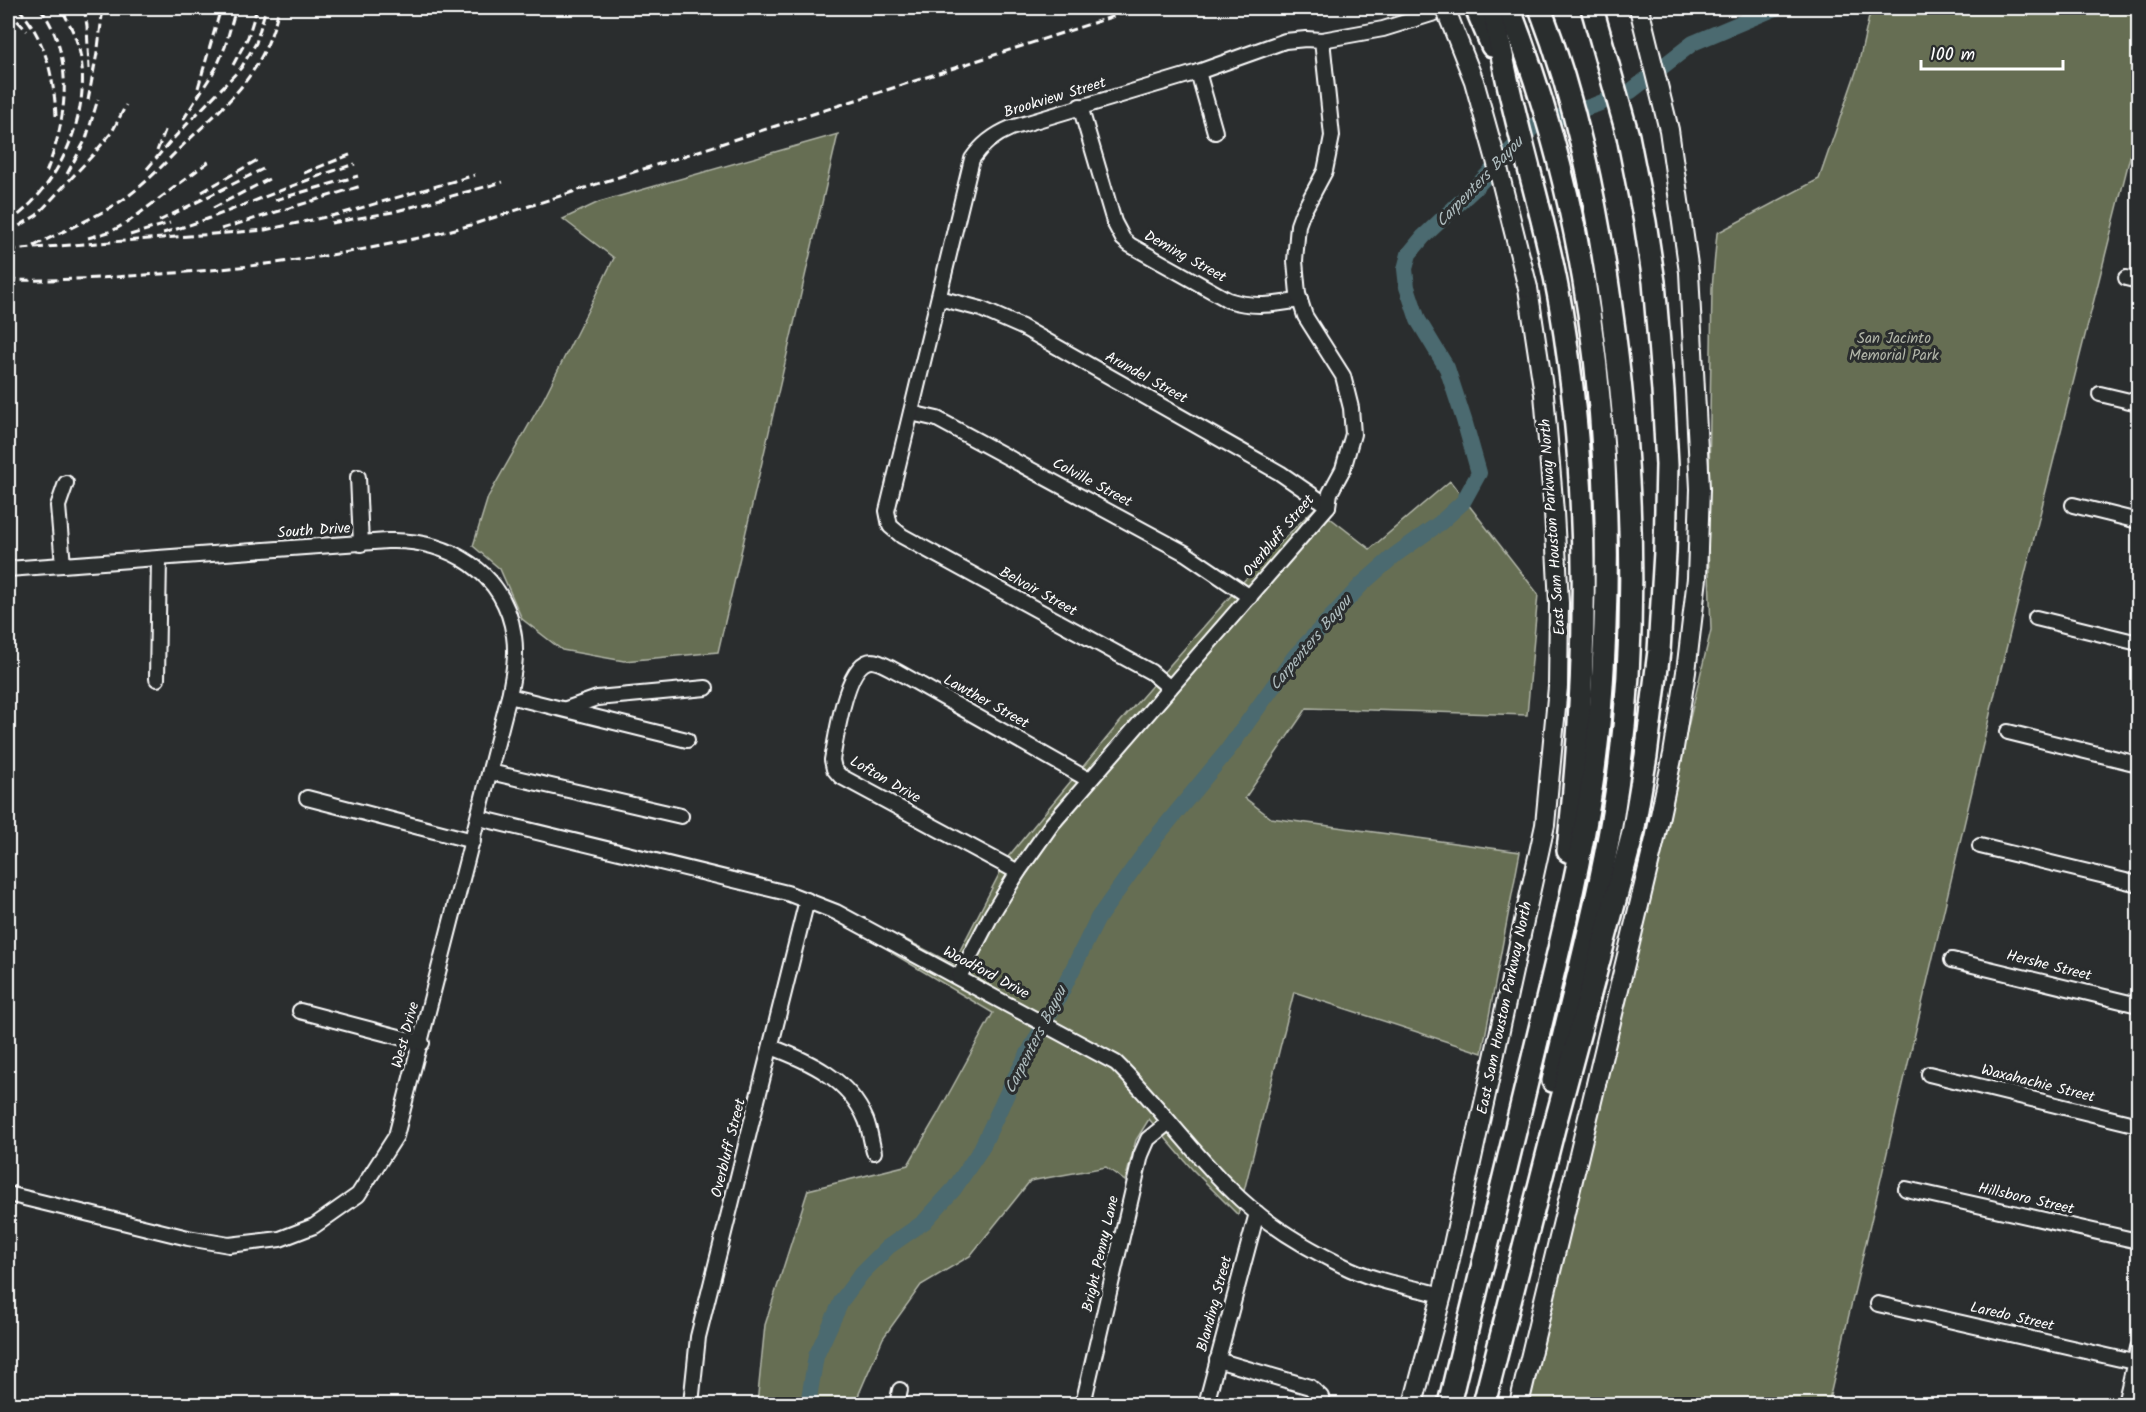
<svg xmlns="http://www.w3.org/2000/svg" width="2146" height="1412" font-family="Kalam,sans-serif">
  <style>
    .green { fill: #666e53; stroke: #b2b6a9; stroke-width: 1.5 }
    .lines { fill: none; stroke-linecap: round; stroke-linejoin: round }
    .river { stroke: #4c6a6f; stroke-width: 16 }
    .minor-casing { stroke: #fff; stroke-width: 18 }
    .major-casing { stroke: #fff; stroke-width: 22 }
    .highway-casing { stroke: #fff; stroke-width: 26 }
    .minor { stroke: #2a2d2e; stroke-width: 14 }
    .major { stroke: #2a2d2e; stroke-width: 18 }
    .highway { stroke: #2a2d2e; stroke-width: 21 }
    .rail { stroke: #fff; stroke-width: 3; stroke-dasharray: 9 4.5; stroke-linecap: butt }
    .major-bridge-casing { stroke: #fff; stroke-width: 22; stroke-linecap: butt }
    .major-bridge { stroke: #2a2d2e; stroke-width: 18 }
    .labels { text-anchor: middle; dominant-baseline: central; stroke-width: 6; stroke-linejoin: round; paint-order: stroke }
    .street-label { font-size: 15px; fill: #fff; stroke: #2a2d2e }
    .park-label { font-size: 15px; fill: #b2b6a9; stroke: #2a2d2e }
    .water-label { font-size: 16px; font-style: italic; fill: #aebcbe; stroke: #2a2d2e }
  </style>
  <rect width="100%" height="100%" fill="#2a2d2e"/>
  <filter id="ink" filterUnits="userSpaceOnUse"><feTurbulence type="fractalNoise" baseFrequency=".0167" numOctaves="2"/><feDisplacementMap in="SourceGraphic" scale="12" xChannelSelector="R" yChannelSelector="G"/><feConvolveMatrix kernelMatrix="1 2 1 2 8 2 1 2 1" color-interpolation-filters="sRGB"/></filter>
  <g filter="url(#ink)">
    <g class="green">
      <path d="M 1871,8 L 2138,8 L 2138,125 L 1995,693 L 1828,1404 L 1527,1404 L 1711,630 L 1708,543 L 1712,288 L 1717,233 L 1819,179 L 1858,66 Z"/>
      <path d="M 838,134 L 718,652 L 624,661 L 562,650 L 522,619 L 500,569 L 473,546 L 488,497 L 544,398 L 614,258 L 563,219 L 599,202 Z"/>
      <path d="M 1450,481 L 1538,594 L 1527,715 L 1307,708 L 1245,798 L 1271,818 L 1520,852 L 1482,1053 L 1294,992 L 1238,1215 L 1192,1169 L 1149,1119 L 1136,1140 L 1125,1181 L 1106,1167 L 1030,1181 L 970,1256 L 921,1285 L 883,1338 L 858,1396 L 858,1404 L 757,1404 L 765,1325 L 808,1190 L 908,1165 L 936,1117 L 993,1013 L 892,953 L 901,937 L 953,964 L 1008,857 L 1120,722 L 1264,558 L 1316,507 L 1370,549 Z"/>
    </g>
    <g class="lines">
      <path class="river" d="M 808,1404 L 816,1356 L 842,1300 L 862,1273 L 888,1247 L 924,1222 L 954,1189 L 981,1149 L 1013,1081 L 1059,997 L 1098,918 L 1156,837 L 1227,751 L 1295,656 L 1362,584 L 1395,555 L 1440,523 L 1463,502 L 1479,473 L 1464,420 L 1447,368 L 1418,320 L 1407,287 L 1405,269 L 1409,254 L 1423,237 L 1473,190 L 1535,125 L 1595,105 L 1631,91 L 1693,43 L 1776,8"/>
      <defs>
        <g id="minor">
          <path d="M 1198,72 L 1215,132"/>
          <path d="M 1080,106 L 1114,222 L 1123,239 L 1130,245 L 1228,300 C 1253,308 1274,305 1300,300"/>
          <path d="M 2126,278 L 2138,281"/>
          <path d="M 939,298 L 981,309 L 1022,327 L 1280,473 L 1328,506"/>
          <path d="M 2100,394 L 2138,403"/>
          <path d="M 911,413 L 937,419 L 1185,553 L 1250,597"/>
          <path d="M 358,477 L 361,544"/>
          <path d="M 2073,505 L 2138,521"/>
          <path d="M 63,565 L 58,506 L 66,483"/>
          <path d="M 8,569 L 387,541 C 449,539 505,572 514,636 C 517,657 513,676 509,696 L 396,1136 L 358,1195 L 314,1226 L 280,1239 L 229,1245 L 188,1238 L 8,1194"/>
          <path d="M 2036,618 L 2138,643"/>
          <path d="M 157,679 L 159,558"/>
          <path d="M 1170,688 L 1151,672 L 902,536 L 890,526 L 887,511 L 972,159 C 982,144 994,135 1011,128 L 1198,72 L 1285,41 L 1306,39 L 1322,40 L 1383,29 L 1451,8"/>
          <path d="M 509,696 L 687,740"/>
          <path d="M 566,709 L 597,698 L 706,688"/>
          <path d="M 2008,732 L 2138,764"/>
          <path d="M 490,772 L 681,816"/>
          <path d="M 307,798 L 473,841"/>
          <path d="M 479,818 L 787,893 L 836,912 L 1116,1063 C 1156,1102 1189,1149 1229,1188 C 1262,1222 1307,1249 1350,1269 C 1379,1282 1411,1287 1442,1295"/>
          <path d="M 1980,846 L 2138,884"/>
          <path d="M 1018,872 L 840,776 L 834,769 L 832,760 C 836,739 846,661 872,661 C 880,661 891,669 898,672 L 1089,780"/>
          <path d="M 1952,960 L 2138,1005"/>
          <path d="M 959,977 L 992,914 L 1018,872 L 1052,824 L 1328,506 L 1330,493 L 1343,469 L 1353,434 L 1351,408 L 1343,376 L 1305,316 L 1298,294 L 1295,261 L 1298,225 L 1302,214 L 1325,171 L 1332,136 L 1322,40"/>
          <path d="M 300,1011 L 422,1043"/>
          <path d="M 771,1047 C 809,1061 849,1079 866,1120 C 870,1130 871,1141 874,1152"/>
          <path d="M 1929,1074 L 2138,1125"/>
          <path d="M 1906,1189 L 2138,1241"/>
          <path d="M 1878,1304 L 2138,1363"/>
          <path d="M 1217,1360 L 1310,1387 L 1321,1397 L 1323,1404"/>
          <path d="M 691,1404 L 698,1337 L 807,900"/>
          <path d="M 897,1404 L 900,1390"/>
          <path d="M 1083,1404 L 1141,1155 L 1148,1139 L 1169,1122"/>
          <path d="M 1206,1404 L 1257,1213"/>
          <path d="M 2125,1404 L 2138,1348"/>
        </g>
        <g id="major">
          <path d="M 1413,1404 L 1442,1295 L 1545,825 L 1558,687 L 1559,603 L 1554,512 L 1544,394 L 1528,288"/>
          <path d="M 1519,1404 L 1655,839 L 1673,754 L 1686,672 L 1697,578 L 1700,489 L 1689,272 L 1669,130 L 1639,8"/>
        </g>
        <g id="highway">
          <path d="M 1476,8 L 1492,46"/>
          <path d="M 1494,8 C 1508,110 1544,207 1561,309 C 1591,490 1588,669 1568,851"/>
          <path d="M 1540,8 C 1576,102 1596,200 1610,300 C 1634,469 1640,645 1613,814 C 1598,904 1573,993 1553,1081"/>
          <path d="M 1449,1404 C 1477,1286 1506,1168 1535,1049 C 1556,961 1579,873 1592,783 C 1600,731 1603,679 1605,626 C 1613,417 1586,204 1509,8"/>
          <path d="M 1484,1404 L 1554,1128 L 1633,833 L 1646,756 L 1659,651 L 1665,552 L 1667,465 L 1663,391 L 1654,282 L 1645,222 L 1628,136 L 1592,8"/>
        </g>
      </defs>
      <use href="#minor" class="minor-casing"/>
      <use href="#major" class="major-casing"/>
      <use href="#highway" class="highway-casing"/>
      <use href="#minor" class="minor"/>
      <use href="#major" class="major"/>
      <use href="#highway" class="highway"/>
      <g class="rail">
        <path d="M 18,8 C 45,37 54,77 56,116"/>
        <path d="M 40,8 C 76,56 67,122 45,175"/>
        <path d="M 84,8 L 87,26 L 89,69"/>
        <path d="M 8,11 L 27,31"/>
        <path d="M 233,65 L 248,37 L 257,8"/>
        <path d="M 198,88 L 221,8"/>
        <path d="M 88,100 L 98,48 L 103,8"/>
        <path d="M 183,120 L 216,68 L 225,47 L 236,8"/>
        <path d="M 157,151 L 166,128"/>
        <path d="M 147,169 L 169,143 L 241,68 L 256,43 L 266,8"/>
        <path d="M 304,173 L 352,154"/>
        <path d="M 67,174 L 86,139 L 98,99"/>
        <path d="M 202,192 L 259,159"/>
        <path d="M 275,200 L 358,176"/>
        <path d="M 213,208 L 269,179"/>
        <path d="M 159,221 L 263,169"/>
        <path d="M 8,223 C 57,189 90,119 81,59 C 78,40 70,24 61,8"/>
        <path d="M 331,223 L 393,212 L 503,182"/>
        <path d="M 221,229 L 361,186"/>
        <path d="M 8,233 L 37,215 L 92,156 L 112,132 L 126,105"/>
        <path d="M 163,233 C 228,215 289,184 355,164"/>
        <path d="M 130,235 L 170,223"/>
        <path d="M 88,238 L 112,231 L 128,222 L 211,160"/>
        <path d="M 34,246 C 64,230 96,218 124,199 C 144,185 161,167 178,150 C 227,103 263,77 279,8"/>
        <path d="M 8,250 L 265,230 L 340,214 L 475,175"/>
        <path d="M 8,280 C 54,281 99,278 145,275 C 256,268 363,254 471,225 L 1139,8"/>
      </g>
      <defs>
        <path id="major-bridge" d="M 1445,8 L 1474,81 L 1496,160 L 1528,288"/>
      </defs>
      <use href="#major-bridge" class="major-bridge-casing"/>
      <use href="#major-bridge" class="major-bridge"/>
    </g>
  </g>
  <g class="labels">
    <g class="street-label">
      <text transform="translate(1055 98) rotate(-17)">Brookview Street</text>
      <text transform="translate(1185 257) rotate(29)">Deming Street</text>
      <text transform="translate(1146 378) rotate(29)">Arundel Street</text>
      <text transform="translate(1092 483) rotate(28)">Colville Street</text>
      <text transform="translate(1553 527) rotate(-94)">East Sam Houston Parkway North</text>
      <text transform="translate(314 531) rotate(-4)">South Drive</text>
      <text transform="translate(1279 536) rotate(-50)">Overbluff Street</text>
      <text transform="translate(1038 592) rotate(29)">Belvoir Street</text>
      <text transform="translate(986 702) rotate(29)">Lawther Street</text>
      <text transform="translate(885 780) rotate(30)">Lofton Drive</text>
      <text transform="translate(2049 966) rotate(14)">Hershe Street</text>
      <text transform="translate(986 973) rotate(28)">Woodford Drive</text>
      <text transform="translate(1505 1008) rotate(-78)">East Sam Houston Parkway North</text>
      <text transform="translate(406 1035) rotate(-75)">West Drive</text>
      <text transform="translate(2038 1084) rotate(14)">Waxahachie Street</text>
      <text transform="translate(729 1148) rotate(-76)">Overbluff Street</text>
      <text transform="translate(2026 1199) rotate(13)">Hillsboro Street</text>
      <text transform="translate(1101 1254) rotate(-77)">Bright Penny Lane</text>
      <text transform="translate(1215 1304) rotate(-75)">Blanding Street</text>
      <text transform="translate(2012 1317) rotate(13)">Laredo Street</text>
    </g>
    <g class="park-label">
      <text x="1894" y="339">San Jacinto<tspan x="1894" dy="17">Memorial Park</tspan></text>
    </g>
    <g class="water-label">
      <text transform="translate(1480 182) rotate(-46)">Carpenters Bayou</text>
      <text transform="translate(1311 643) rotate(-50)">Carpenters Bayou</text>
      <text transform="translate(1036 1040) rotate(-63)">Carpenters Bayou</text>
    </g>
  </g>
  <rect width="2146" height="1412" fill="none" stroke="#2a2d2e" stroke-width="30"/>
  <rect x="15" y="15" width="2116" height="1382" fill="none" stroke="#fff" stroke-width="2" filter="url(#ink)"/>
  <path d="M1921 60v9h142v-9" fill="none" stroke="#ffffff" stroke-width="3"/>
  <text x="1930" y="60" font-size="18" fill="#ffffff" stroke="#2a2d2e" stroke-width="4.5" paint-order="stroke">100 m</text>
</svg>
